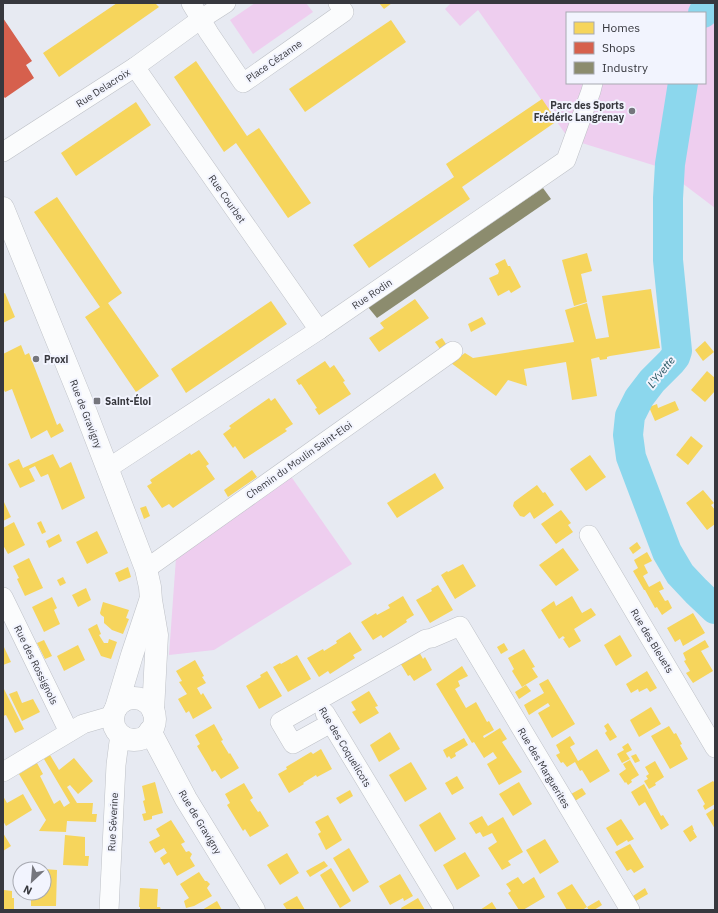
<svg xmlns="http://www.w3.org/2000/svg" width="718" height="913" font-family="'IBM Plex Sans',sans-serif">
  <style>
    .green { fill: #eeceef; fill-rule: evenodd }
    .homes { fill: #f6d55c }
    .shops { fill: #d6604d }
    .industry { fill: #8c8c6e }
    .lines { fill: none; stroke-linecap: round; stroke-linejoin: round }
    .river { stroke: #8cd7ed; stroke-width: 30 }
    .street-casing { stroke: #bec1c7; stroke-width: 20 }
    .secondary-casing { stroke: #bec1c7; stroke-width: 23 }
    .street { stroke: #fbfcfd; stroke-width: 19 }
    .secondary { stroke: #fbfcfd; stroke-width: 22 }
    .poi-dot { fill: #75767d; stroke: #f2f4fe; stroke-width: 1.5 }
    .labels { text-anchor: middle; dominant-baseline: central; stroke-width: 4; stroke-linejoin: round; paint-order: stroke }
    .street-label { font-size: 10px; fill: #37383e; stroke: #f2f4fe }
    .poi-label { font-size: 10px; font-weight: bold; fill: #37383e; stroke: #f2f4fe; text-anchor: start }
    .water-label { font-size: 11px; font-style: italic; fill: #295763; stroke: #f2f4fe }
  </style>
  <rect width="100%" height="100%" fill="#e7eaf2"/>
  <g class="green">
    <path d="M 255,3 L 306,3 L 313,12 L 253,54 L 230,20 Z"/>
    <path d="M 451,3 L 715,3 L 715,208 L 682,183 L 656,166 L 569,139 L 478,10 L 460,26 L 445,9 ZM 567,13 L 705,13 L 705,83 L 567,83 Z"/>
    <path d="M 290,475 L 352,564 L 214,650 L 169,655 L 176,558 Z"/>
  </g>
  <g class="homes">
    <path d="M 117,3 L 158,3 L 156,4 L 159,7 L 59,77 L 43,53 Z"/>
    <path d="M 379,3 L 392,3 L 384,9 Z"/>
    <path d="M 391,20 L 406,42 L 305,112 L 289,89 Z"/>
    <path d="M 196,61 L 247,136 L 259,128 L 311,203 L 288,218 L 236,143 L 224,152 L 174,77 Z"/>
    <path d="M 542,99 L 557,121 L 462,187 L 470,199 L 369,268 L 353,245 L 454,177 L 446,164 Z"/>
    <path d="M 136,102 L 151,125 L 76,176 L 61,153 Z"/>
    <path d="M 57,197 L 122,293 L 108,303 L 159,376 L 136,392 L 85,317 L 100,307 L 34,212 Z"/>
    <path d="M 587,253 L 592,271 L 581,274 L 587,302 L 574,306 L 562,260 Z"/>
    <path d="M 505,259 L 508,266 L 510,266 L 521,287 L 511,293 L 509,290 L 498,296 L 489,278 L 498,274 L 499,271 L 495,264 Z"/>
    <path d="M 651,289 L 660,348 L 610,356 L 607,357 L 607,359 L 600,360 L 599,357 L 591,359 L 597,396 L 572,400 L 566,362 L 524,369 L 527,386 L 508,380 L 496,396 L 451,363 L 465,353 L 473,358 L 574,342 L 565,310 L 587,303 L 596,339 L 609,337 L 602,296 Z"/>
    <path d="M 5,293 L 15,317 L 3,323 L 3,294 Z"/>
    <path d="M 415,299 L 429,318 L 379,352 L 369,338 L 384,328 L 380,323 Z"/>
    <path d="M 271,301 L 287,324 L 186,393 L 171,369 Z"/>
    <path d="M 482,317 L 486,324 L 471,332 L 468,324 Z"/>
    <path d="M 442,338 L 446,344 L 440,349 L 435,342 Z"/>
    <path d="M 705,341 L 714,352 L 703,361 L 695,350 Z"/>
    <path d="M 21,345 L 25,355 L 29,353 L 57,425 L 60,423 L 64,431 L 51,438 L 47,430 L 31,439 L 12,389 L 5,392 L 3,388 L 3,354 Z"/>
    <path d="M 325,361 L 330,368 L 334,365 L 345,381 L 343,382 L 351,394 L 319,415 L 315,409 L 317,408 L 301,384 L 299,385 L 296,380 Z"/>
    <path d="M 707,371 L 715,378 L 715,391 L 705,402 L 691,390 Z"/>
    <path d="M 269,398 L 271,401 L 275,398 L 293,424 L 285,429 L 287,431 L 244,459 L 235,446 L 233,448 L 223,434 L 231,428 L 229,426 Z"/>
    <path d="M 675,401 L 679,410 L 655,421 L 649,407 L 657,404 L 658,408 Z"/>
    <path d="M 691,436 L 703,446 L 688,465 L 676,455 Z"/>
    <path d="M 199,450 L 209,464 L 206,466 L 215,479 L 173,508 L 169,504 L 162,508 L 147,486 L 152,483 L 150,480 L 190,453 L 191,455 Z"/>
    <path d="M 53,454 L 60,468 L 71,462 L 85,498 L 62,510 L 48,474 L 41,477 L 35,466 L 29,469 L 35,481 L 20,488 L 8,464 L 19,459 L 23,468 Z"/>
    <path d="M 590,455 L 606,477 L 586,491 L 570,469 Z"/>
    <path d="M 252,470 L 257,477 L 228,497 L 224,490 Z"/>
    <path d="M 435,473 L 444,488 L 397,518 L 387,503 Z"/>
    <path d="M 537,485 L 543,493 L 545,492 L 554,505 L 534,519 L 530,512 L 524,517 L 520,516 L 513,506 L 514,502 Z"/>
    <path d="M 703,490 L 714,503 L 711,505 L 715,510 L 715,524 L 707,530 L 686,503 Z"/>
    <path d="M 3,500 L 11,517 L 3,521 Z"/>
    <path d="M 146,506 L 150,516 L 144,519 L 140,508 Z"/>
    <path d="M 561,510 L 571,523 L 568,525 L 573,532 L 556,544 L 541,524 Z"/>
    <path d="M 41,521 L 46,532 L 42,534 L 37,523 Z"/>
    <path d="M 14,522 L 25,545 L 8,554 L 3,545 L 3,528 Z"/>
    <path d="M 97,531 L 108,553 L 87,564 L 76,542 Z"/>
    <path d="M 59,534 L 62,541 L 49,548 L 46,541 Z"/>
    <path d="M 637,542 L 641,548 L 633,554 L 629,548 Z"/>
    <path d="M 563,548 L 579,570 L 556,586 L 539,565 Z"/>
    <path d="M 647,552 L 652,561 L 644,565 L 648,573 L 643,576 L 649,587 L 660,581 L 664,589 L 659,591 L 665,601 L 668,600 L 672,608 L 662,615 L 657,607 L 655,608 L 645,590 L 644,590 L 633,571 L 638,568 L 634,560 Z"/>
    <path d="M 29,558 L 43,588 L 25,596 L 17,579 L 19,578 L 13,566 Z"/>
    <path d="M 463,564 L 476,586 L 455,599 L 441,575 L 447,571 L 448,572 Z"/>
    <path d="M 128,567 L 131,577 L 119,582 L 115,573 Z"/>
    <path d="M 63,577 L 66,583 L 60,586 L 57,580 Z"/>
    <path d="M 438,585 L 453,610 L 430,623 L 416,600 L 432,591 L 431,589 Z"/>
    <path d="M 86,588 L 91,600 L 78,607 L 72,595 Z"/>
    <path d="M 403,596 L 414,615 L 406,620 L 407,622 L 383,638 L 381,635 L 373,640 L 361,622 L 376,613 L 377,615 L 390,608 L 388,605 Z"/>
    <path d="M 572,596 L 582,613 L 591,608 L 596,615 L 574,629 L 581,641 L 569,648 L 563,639 L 565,638 L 563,636 L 559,639 L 541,610 L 554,601 L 556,606 Z"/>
    <path d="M 52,597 L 57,608 L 54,610 L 60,624 L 44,632 L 32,607 Z"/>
    <path d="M 103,602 L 129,610 L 126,618 L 129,619 L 123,634 L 112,630 L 104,623 L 104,617 L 101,615 L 100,613 Z"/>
    <path d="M 693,613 L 705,633 L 683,646 L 680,639 L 675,642 L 667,628 Z"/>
    <path d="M 97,624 L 101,634 L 99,635 L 104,643 L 108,643 L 109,639 L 117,642 L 111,659 L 101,656 L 88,629 Z"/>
    <path d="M 350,632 L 362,650 L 353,655 L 355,658 L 330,674 L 328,671 L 319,677 L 307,658 L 323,649 L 324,651 L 337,643 L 336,641 Z"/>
    <path d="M 620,635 L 632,656 L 616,666 L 604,645 Z"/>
    <path d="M 44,640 L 52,656 L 45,659 L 37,643 Z"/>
    <path d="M 705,640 L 709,647 L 701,651 L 713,671 L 693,683 L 686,673 L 690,671 L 684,661 L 686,660 L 683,653 Z"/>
    <path d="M 504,643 L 508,650 L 501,654 L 497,647 Z"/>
    <path d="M 3,645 L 11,662 L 3,665 Z"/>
    <path d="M 78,645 L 85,660 L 64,671 L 57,656 Z"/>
    <path d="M 524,649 L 535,667 L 532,668 L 538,677 L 522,687 L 512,671 L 514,669 L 508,658 Z"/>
    <path d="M 418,650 L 423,659 L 425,657 L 432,670 L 414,681 L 410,675 L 408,676 L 399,661 Z"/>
    <path d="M 297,655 L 311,679 L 288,692 L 273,667 L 280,663 L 281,664 Z"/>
    <path d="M 195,660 L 204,676 L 202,677 L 206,683 L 197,688 L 201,695 L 203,693 L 212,708 L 193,719 L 189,711 L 186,713 L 178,699 L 187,694 L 179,682 L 182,681 L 176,671 Z"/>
    <path d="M 462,666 L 468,676 L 458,681 L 460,686 L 455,689 L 466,708 L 476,702 L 487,722 L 489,721 L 494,730 L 483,736 L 484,738 L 500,728 L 507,739 L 502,742 L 522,772 L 499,785 L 487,764 L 497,758 L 493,752 L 484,758 L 474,742 L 472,743 L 436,684 Z"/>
    <path d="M 267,671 L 282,696 L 259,709 L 246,686 L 261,677 L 260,675 Z"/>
    <path d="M 647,671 L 657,688 L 650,692 L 647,688 L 639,692 L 638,689 L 631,693 L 626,684 Z"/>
    <path d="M 548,679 L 575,724 L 552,738 L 538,713 L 550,706 L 548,703 L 529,715 L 524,705 L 544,693 L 539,684 Z"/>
    <path d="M 526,685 L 531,691 L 519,699 L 515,692 Z"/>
    <path d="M 3,687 L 24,729 L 15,733 L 6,715 L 3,716 Z"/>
    <path d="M 17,691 L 22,703 L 33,699 L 40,712 L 22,721 L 9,694 Z"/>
    <path d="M 369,691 L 378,706 L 375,707 L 379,713 L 360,724 L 352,712 L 356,710 L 351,702 Z"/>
    <path d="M 651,707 L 661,724 L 639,737 L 630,720 Z"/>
    <path d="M 608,723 L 617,737 L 610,741 L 605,733 L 607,731 L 604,726 Z"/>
    <path d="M 214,724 L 223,740 L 221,741 L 229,754 L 230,753 L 239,768 L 221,779 L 215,770 L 212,772 L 209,766 L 197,746 L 200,744 L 195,735 Z"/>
    <path d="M 669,726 L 674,734 L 676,733 L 682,744 L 680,745 L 688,759 L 670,769 L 651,736 Z"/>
    <path d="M 390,732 L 400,749 L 379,762 L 370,745 Z"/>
    <path d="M 570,736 L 575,744 L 570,747 L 578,761 L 597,749 L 610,771 L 590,783 L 582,770 L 580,771 L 575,762 L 567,767 L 563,762 L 561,763 L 556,755 L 560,753 L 556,745 Z"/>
    <path d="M 464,738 L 468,745 L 455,753 L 456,756 L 451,759 L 449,756 L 447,758 L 443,750 Z"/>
    <path d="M 628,743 L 632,750 L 626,753 L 630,759 L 622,763 L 617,754 L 624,750 L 622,747 Z"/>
    <path d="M 321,749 L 332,769 L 317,777 L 316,775 L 303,783 L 304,784 L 289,793 L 278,774 L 287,769 L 286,767 L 311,752 L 313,754 Z"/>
    <path d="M 636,754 L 640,761 L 635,763 L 631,756 Z"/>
    <path d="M 50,755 L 59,770 L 74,758 L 93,781 L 78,794 L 70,785 L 67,787 L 77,803 L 93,803 L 92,814 L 97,814 L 96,822 L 67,821 L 66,832 L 39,831 L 46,820 L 19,774 L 37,763 L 43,774 L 40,776 L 54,804 L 60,800 L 64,807 L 70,803 L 44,759 Z"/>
    <path d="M 630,760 L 639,775 L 631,780 L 632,782 L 628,785 L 626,782 L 625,783 L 619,774 L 626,769 L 623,764 Z"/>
    <path d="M 655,761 L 664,777 L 655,783 L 656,785 L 649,789 L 644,781 L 648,779 L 646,776 L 649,774 L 645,767 Z"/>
    <path d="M 411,762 L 427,789 L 405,802 L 389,775 Z"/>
    <path d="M 457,776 L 464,788 L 452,795 L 445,783 Z"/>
    <path d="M 713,781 L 715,783 L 715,804 L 705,810 L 703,806 L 705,804 L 697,790 Z"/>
    <path d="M 155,782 L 163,813 L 152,816 L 152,819 L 144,821 L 142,814 L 146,813 L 143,801 L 145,800 L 142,786 Z"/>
    <path d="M 519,782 L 532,804 L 513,816 L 499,794 Z"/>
    <path d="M 244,783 L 253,798 L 250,800 L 258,812 L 260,811 L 269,826 L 250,837 L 245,829 L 243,831 L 227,805 L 230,803 L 225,794 Z"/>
    <path d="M 644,784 L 661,816 L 663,815 L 669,825 L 661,830 L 645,802 L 639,806 L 631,792 Z"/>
    <path d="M 582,788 L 586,794 L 575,801 L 571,794 Z"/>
    <path d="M 350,790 L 353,796 L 340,804 L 336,798 Z"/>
    <path d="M 23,794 L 32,810 L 6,826 L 3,821 L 3,796 L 7,803 Z"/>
    <path d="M 715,808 L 715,829 L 706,814 Z"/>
    <path d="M 440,812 L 456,839 L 435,852 L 419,825 Z"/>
    <path d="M 328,815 L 342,840 L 326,850 L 318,834 L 321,832 L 315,822 Z"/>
    <path d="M 482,816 L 488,826 L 503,817 L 523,852 L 508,861 L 511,865 L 502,870 L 488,848 L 497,842 L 492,833 L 483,837 L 480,832 L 476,834 L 469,823 Z"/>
    <path d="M 621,819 L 634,839 L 628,842 L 627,840 L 617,846 L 606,828 Z"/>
    <path d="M 171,820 L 185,842 L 181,844 L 186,852 L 189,851 L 192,854 L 190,858 L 195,866 L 177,876 L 169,862 L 164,865 L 160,858 L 167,853 L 164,848 L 155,853 L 149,842 L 160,836 L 156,829 Z"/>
    <path d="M 692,825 L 694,830 L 693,830 L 697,837 L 690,842 L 683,831 Z"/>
    <path d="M 3,833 L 11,846 L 3,851 Z"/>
    <path d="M 65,835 L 85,837 L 85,856 L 89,856 L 88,866 L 63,865 Z"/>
    <path d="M 545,839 L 559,862 L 540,874 L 526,850 Z"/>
    <path d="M 630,844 L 644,867 L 634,873 L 631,869 L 627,871 L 615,852 Z"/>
    <path d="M 349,848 L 369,882 L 353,892 L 333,858 Z"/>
    <path d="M 465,852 L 480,876 L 457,890 L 443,865 Z"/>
    <path d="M 287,853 L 299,873 L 280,885 L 267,865 Z"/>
    <path d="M 324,861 L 328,866 L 310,877 L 306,871 Z"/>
    <path d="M 331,868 L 351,901 L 340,908 L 320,875 Z"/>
    <path d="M 44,869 L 57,870 L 56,906 L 31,906 L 31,893 L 44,893 Z"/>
    <path d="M 199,872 L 205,881 L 207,881 L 210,884 L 207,888 L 212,896 L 194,906 L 186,908 L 184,901 L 189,898 L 180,884 Z"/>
    <path d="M 400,874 L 413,896 L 404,901 L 403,898 L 390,905 L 379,886 Z"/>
    <path d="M 518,877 L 523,884 L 534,877 L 545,897 L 523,910 L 519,910 L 508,893 L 511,891 L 506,884 Z"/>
    <path d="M 572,884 L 587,907 L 582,910 L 567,910 L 557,893 Z"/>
    <path d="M 140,888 L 158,889 L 157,907 L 160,907 L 161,910 L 140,910 L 140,907 L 139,907 Z"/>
    <path d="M 645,888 L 648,894 L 636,901 L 633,896 Z"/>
    <path d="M 4,890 L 12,891 L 12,898 L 14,898 L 14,910 L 3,910 Z"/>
    <path d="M 297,896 L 305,910 L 287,910 L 283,904 Z"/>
    <path d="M 418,898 L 425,910 L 402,910 L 401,908 Z"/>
    <path d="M 599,900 L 602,905 L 594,910 L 589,910 L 587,907 Z"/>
    <path d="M 217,901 L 222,910 L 202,910 Z"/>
    <path d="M 492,902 L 497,910 L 480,910 Z"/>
  </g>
  <path class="shops" d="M 3,18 L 32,61 L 26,65 L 34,78 L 5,98 L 3,96 Z"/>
  <path class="industry" d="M 543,188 L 551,199 L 377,318 L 368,307 Z"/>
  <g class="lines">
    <g class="river">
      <path d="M 703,13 L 709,3"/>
      <path d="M 683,83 L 670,164 L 668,198 L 668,260 L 677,351 L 675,357 L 671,362 L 652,381 L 639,398 L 630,416 L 628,435 L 631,457 L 667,552 L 680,574 L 696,591 L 715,609"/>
    </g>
    <defs>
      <g id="street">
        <path d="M 191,3 L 209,33 L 243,83 L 344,12 L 338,3"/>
        <path d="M 135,67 L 319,330"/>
        <path d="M 3,152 L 135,67 L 201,19 L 226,3"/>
        <path d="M 107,469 L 319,330 L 566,160 L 591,91 L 593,83"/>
        <path d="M 589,535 L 715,748"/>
        <path d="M 146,569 L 453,351"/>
        <path d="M 3,597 L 69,732"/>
        <path d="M 325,713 L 444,910"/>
        <path d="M 331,723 L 293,744 L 280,722 L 426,639 L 432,638 L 460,626 L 630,910"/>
        <path d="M 3,772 L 83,724 L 114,715"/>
        <path d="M 109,910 L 116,765 L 120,734"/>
      </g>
      <g id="secondary">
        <path d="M 3,208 L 80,397 L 146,569 L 150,587 L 151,600 L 157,635 L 153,711"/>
        <circle cx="134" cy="719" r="21"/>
        <path d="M 116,708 L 132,655 L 150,601"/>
        <path d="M 150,731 L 186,799 L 254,910"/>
      </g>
    </defs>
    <use href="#street" class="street-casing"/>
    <use href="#secondary" class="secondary-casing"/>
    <use href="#street" class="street"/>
    <use href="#secondary" class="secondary"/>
  </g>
  <g class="poi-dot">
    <circle cx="632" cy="111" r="4"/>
    <circle cx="36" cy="359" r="4"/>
    <rect x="93" y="397" width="8" height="8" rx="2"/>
  </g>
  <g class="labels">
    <g class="street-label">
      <text transform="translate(274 61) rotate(-35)">Place Cézanne</text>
      <text transform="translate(103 88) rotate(-33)">Rue Delacroix</text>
      <text transform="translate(227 199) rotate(55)">Rue Courbet</text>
      <text transform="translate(372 294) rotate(-34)">Rue Rodin</text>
      <text transform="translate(86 414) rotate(69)">Rue de Gravigny</text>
      <text transform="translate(299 460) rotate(-35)">Chemin du Moulin Saint-Eloi</text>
      <text transform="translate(652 641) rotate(59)">Rue des Bleuets</text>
      <text transform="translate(36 665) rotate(64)">Rue des Rossignols</text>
      <text transform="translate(345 747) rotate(59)">Rue des Coquelicots</text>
      <text transform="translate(544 768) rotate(59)">Rue des Marguerites</text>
      <text transform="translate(113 822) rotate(-87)">Rue Séverine</text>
      <text transform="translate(200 822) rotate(59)">Rue de Gravigny</text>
    </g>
    <g class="poi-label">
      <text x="624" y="105" text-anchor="end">Parc des Sports<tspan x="624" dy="12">Frédéric Langrenay</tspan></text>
      <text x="44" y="359">Proxi</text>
      <text x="105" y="401">Saint-Éloi</text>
    </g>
    <g class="water-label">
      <text transform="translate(661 372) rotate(-51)">L'Yvette</text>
    </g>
  </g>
  <rect width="718" height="913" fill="none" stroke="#37383e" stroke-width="8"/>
  <rect x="566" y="12" width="140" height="72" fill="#f2f4fe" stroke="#a7a9b1"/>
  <rect x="574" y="22" width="20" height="12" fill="#f6d55c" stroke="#a7a9b1"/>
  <text x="602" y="32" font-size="12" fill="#37383e">Homes</text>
  <rect x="574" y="42" width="20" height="12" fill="#d6604d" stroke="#a7a9b1"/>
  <text x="602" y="52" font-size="12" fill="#37383e">Shops</text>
  <rect x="574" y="62" width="20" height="12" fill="#8c8c6e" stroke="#a7a9b1"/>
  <text x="602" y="72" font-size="12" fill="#37383e">Industry</text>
  <g transform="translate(32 881) rotate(206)"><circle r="19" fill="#f2f4fe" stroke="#a7a9b1"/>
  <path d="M0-3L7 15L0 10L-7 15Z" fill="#75767d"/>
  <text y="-6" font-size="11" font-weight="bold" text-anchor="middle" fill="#37383e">N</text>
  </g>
</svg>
